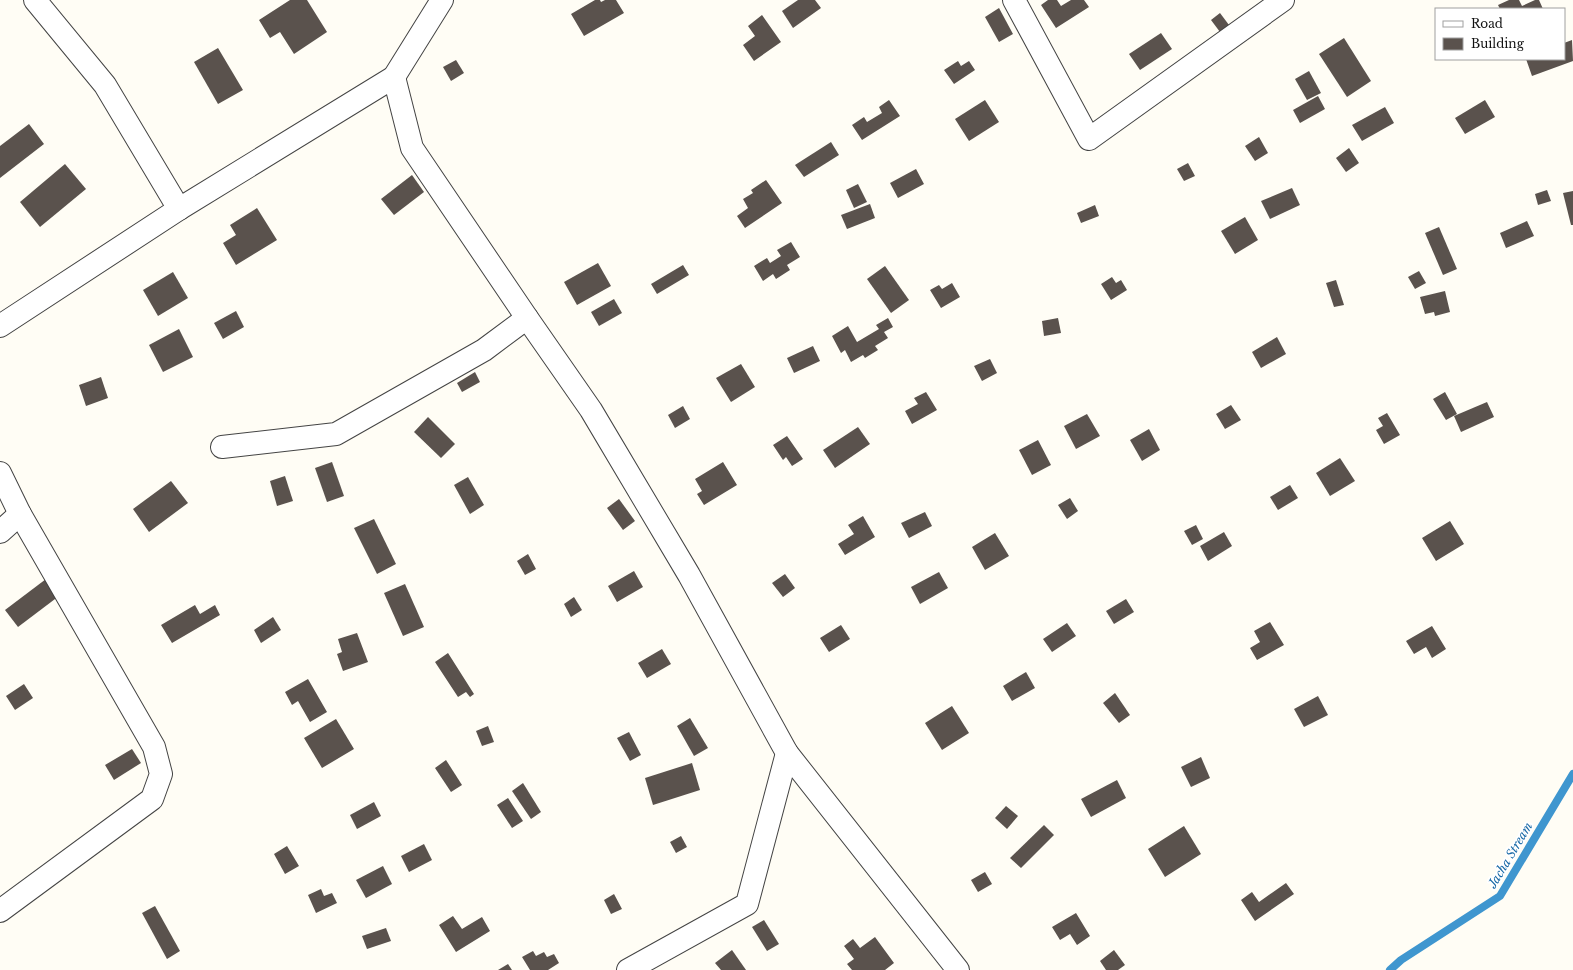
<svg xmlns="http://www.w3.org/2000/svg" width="1573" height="970" font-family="'Libre Baskerville',serif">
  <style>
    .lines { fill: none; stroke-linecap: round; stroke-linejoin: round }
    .stream { stroke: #3f96cf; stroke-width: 8 }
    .building { fill: #5a524d }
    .minor-casing { stroke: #444; stroke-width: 24 }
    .minor { stroke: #fff; stroke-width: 22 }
    .labels { text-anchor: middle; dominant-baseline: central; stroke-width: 4; stroke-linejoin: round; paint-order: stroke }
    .water-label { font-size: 12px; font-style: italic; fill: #1768a6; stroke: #fff }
  </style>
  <rect width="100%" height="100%" fill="#fffdf5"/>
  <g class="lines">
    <path class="stream" d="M 1390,970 L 1401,960 L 1500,896 L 1573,774"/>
  </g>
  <g class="building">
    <path d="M 290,0 L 307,0 L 327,32 L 294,54 L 280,32 L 270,38 L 259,20 Z"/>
    <path d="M 595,0 L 600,0 L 601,2 L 605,0 L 616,0 L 624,13 L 584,36 L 571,14 Z"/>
    <path d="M 798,0 L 815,0 L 821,8 L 793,28 L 782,11 Z"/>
    <path d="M 1048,0 L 1057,0 L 1061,6 L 1071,0 L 1084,0 L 1089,7 L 1056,28 L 1041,5 Z"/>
    <path d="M 1509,0 L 1519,0 L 1522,6 L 1535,0 L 1539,0 L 1543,9 L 1500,9 L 1498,5 Z"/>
    <path d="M 999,8 L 1013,34 L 999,42 L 985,17 Z"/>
    <path d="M 1220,13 L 1229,25 L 1220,32 L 1211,20 Z"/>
    <path d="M 762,15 L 781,42 L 754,61 L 743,45 L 755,36 L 748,26 Z"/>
    <path d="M 1161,33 L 1172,49 L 1140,70 L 1129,54 Z"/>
    <path d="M 1344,38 L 1371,81 L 1347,97 L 1319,54 Z"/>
    <path d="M 1572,40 L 1573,61 L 1532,76 L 1526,59 L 1564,59 L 1564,43 Z"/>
    <path d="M 218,48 L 243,90 L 218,104 L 194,62 Z"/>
    <path d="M 456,60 L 464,73 L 451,81 L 443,67 Z"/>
    <path d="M 958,61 L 961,66 L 969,61 L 975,70 L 954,84 L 944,70 Z"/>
    <path d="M 1309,71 L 1321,93 L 1307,100 L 1295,79 Z"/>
    <path d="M 1318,96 L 1325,109 L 1300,123 L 1293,110 Z"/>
    <path d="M 889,100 L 900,116 L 862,140 L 852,125 L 864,117 L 867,122 L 882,113 L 879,107 Z"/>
    <path d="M 985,100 L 999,122 L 969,141 L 955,119 Z"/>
    <path d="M 1485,100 L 1495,117 L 1465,134 L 1455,118 Z"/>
    <path d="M 1385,107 L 1394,123 L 1362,141 L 1352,125 Z"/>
    <path d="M 29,124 L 44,144 L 0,178 L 0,146 Z"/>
    <path d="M 1259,137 L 1268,153 L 1255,161 L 1245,146 Z"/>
    <path d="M 831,142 L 839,155 L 804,177 L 795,165 Z"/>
    <path d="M 1349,148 L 1359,163 L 1346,172 L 1336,158 Z"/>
    <path d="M 1188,163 L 1195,176 L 1184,181 L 1177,169 Z"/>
    <path d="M 65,164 L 86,189 L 40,227 L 20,202 Z"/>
    <path d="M 916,169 L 924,184 L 898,198 L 890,183 Z"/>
    <path d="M 412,175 L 424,192 L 394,215 L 381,199 Z"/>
    <path d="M 766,180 L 782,203 L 745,228 L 737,216 L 748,208 L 743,199 L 753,193 L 751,190 Z"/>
    <path d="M 858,184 L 867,202 L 854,208 L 846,190 Z"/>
    <path d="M 1292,188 L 1300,205 L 1270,219 L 1261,201 Z"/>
    <path d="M 1547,190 L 1551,201 L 1538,205 L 1535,194 Z"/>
    <path d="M 1573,191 L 1573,225 L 1571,225 L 1563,193 Z"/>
    <path d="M 870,204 L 875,218 L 847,229 L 841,215 Z"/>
    <path d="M 1095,205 L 1099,216 L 1081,223 L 1077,213 Z"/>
    <path d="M 257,208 L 277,240 L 236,265 L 223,243 L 236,235 L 230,225 Z"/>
    <path d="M 1245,217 L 1258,240 L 1235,254 L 1221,231 Z"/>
    <path d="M 1527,221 L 1534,236 L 1506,248 L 1500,233 Z"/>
    <path d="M 1439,227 L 1457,269 L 1443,275 L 1425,233 Z"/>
    <path d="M 791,242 L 800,257 L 787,265 L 790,270 L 776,279 L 773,274 L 763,281 L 754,266 L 767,258 L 770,263 L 781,256 L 777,250 Z"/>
    <path d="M 598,263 L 611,286 L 577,305 L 564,282 Z"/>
    <path d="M 683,265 L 689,275 L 657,294 L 651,284 Z"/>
    <path d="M 885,266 L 909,300 L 891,313 L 867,279 Z"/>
    <path d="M 1419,271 L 1426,283 L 1415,289 L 1408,277 Z"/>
    <path d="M 173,272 L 188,298 L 158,316 L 143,290 Z"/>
    <path d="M 1112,277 L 1116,283 L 1121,280 L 1127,290 L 1111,300 L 1101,284 Z"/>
    <path d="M 1336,280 L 1344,305 L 1334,307 L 1326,283 Z"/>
    <path d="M 952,283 L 960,297 L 941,308 L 930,290 L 939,285 L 942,289 Z"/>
    <path d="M 1445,291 L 1450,312 L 1435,316 L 1434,312 L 1425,314 L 1420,297 Z"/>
    <path d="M 614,299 L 622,313 L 599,326 L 591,312 Z"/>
    <path d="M 236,311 L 244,327 L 223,339 L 214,323 Z"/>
    <path d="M 888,318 L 893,327 L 884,332 L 888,338 L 875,346 L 878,350 L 865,358 L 863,355 L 851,362 L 845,350 L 841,353 L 832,336 L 848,326 L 857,342 L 879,329 L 876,325 Z"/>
    <path d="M 1058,318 L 1061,333 L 1044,336 L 1042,321 Z"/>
    <path d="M 179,329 L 193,357 L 163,372 L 149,345 Z"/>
    <path d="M 1277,337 L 1286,354 L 1261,368 L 1252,352 Z"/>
    <path d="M 813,346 L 820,361 L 794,373 L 787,358 Z"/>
    <path d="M 990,359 L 997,373 L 982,381 L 974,366 Z"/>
    <path d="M 741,364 L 755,387 L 731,402 L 716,378 Z"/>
    <path d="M 475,372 L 480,382 L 462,392 L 457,383 Z"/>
    <path d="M 101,377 L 108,398 L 86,406 L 79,385 Z"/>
    <path d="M 926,392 L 937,410 L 912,424 L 905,411 L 918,404 L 914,398 Z"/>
    <path d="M 1445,392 L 1457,414 L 1446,420 L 1433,399 Z"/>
    <path d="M 1487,402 L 1494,417 L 1461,432 L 1454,416 Z"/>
    <path d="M 1231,405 L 1241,420 L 1225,429 L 1216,414 Z"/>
    <path d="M 683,406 L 690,419 L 675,428 L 668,415 Z"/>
    <path d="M 1387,413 L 1400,435 L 1384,444 L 1376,430 L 1383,426 L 1378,418 Z"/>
    <path d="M 1087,414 L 1100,436 L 1076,449 L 1064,426 Z"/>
    <path d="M 428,417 L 455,444 L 441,458 L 414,432 Z"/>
    <path d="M 858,427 L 870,444 L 835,468 L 823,450 Z"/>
    <path d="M 1149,429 L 1160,450 L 1142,461 L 1130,440 Z"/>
    <path d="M 787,436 L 803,459 L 792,466 L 786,457 L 783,460 L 773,445 Z"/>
    <path d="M 1038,440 L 1051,465 L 1032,475 L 1019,450 Z"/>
    <path d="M 1340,458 L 1355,481 L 1330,496 L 1316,473 Z"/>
    <path d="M 332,462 L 344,496 L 327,502 L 315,468 Z"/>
    <path d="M 723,462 L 737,485 L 704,505 L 697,494 L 702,491 L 695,479 Z"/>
    <path d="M 285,476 L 293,501 L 277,506 L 270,481 Z"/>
    <path d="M 468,477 L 484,505 L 470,514 L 454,485 Z"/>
    <path d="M 171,481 L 188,503 L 149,532 L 133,509 Z"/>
    <path d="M 1290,485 L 1298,498 L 1278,510 L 1270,497 Z"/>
    <path d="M 1070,498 L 1078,511 L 1067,519 L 1058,505 Z"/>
    <path d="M 619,499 L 635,521 L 623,530 L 607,508 Z"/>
    <path d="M 925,512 L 932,526 L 909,538 L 901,523 Z"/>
    <path d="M 863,516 L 875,537 L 845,555 L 838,544 L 854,534 L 848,525 Z"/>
    <path d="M 374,519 L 396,564 L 377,574 L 354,528 Z"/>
    <path d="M 1450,521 L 1464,544 L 1436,561 L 1422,538 Z"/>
    <path d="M 1196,525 L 1203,539 L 1192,545 L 1184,531 Z"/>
    <path d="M 1224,532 L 1232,546 L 1208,561 L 1200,546 Z"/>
    <path d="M 995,533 L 1009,556 L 985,570 L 972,547 Z"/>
    <path d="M 528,554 L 536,569 L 525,575 L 517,561 Z"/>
    <path d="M 634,571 L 643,587 L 617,602 L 608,586 Z"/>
    <path d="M 939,572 L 948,588 L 920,604 L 911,587 Z"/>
    <path d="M 785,574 L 795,588 L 783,597 L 772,583 Z"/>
    <path d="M 46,579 L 59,596 L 18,627 L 5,610 Z"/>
    <path d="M 405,584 L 424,627 L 403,636 L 384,593 Z"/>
    <path d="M 574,597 L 582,610 L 571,617 L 564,604 Z"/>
    <path d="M 1126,599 L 1134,612 L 1114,624 L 1106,611 Z"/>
    <path d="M 195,605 L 200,614 L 215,605 L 220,615 L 172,643 L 161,625 Z"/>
    <path d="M 273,617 L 281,630 L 261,643 L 254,630 Z"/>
    <path d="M 1270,622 L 1284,645 L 1257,660 L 1250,648 L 1260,642 L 1254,631 Z"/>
    <path d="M 1067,623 L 1076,636 L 1052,652 L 1043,639 Z"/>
    <path d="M 841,625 L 850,639 L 829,652 L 820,638 Z"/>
    <path d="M 1432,626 L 1446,649 L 1432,658 L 1426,647 L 1414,654 L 1406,641 Z"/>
    <path d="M 357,633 L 368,662 L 343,671 L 337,654 L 342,652 L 338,639 Z"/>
    <path d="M 662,649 L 671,664 L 647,678 L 638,663 Z"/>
    <path d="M 448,653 L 474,694 L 470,697 L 466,692 L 458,697 L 435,662 Z"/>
    <path d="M 1026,672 L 1035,688 L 1012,701 L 1003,686 Z"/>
    <path d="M 308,679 L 327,712 L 310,722 L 298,701 L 292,705 L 285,692 Z"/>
    <path d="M 24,684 L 33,698 L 15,710 L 6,696 Z"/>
    <path d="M 1115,693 L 1130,715 L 1119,723 L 1103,703 Z"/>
    <path d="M 1318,696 L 1328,715 L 1304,727 L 1294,709 Z"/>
    <path d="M 952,706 L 969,733 L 942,750 L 925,723 Z"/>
    <path d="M 690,718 L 708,748 L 694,756 L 677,726 Z"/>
    <path d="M 336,719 L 354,749 L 322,768 L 304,738 Z"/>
    <path d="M 488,726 L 494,742 L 482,746 L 476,731 Z"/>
    <path d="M 629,732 L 641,755 L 630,761 L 617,738 Z"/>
    <path d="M 132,749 L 141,763 L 114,780 L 105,765 Z"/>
    <path d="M 1201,757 L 1210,778 L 1191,787 L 1181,767 Z"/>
    <path d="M 446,760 L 462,785 L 451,792 L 435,768 Z"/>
    <path d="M 692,763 L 700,790 L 653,805 L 645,778 Z"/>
    <path d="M 1117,780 L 1126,798 L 1091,817 L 1081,799 Z"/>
    <path d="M 523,783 L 541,812 L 531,819 L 512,791 Z"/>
    <path d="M 508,798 L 523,821 L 512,828 L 497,805 Z"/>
    <path d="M 374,802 L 381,816 L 357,829 L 350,815 Z"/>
    <path d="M 1006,806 L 1018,816 L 1007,829 L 995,818 Z"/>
    <path d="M 1044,825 L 1054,835 L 1021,868 L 1010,858 Z"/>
    <path d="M 1184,826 L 1201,854 L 1165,877 L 1148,849 Z"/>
    <path d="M 681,836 L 687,847 L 676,853 L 670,842 Z"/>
    <path d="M 424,844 L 432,860 L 409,872 L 401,856 Z"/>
    <path d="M 287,846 L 299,866 L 285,874 L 274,854 Z"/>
    <path d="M 383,866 L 392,884 L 366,898 L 356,880 Z"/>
    <path d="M 985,872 L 992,884 L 978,892 L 971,880 Z"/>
    <path d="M 1286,883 L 1294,894 L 1255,921 L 1241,900 L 1252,892 L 1259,902 Z"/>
    <path d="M 321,889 L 324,896 L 332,893 L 337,903 L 316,913 L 308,895 Z"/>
    <path d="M 614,894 L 622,909 L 611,914 L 604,900 Z"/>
    <path d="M 155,906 L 180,951 L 167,959 L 142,913 Z"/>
    <path d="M 1076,913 L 1090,936 L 1077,945 L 1070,934 L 1060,940 L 1052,927 Z"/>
    <path d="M 453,916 L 462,929 L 482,917 L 490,931 L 456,952 L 439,925 Z"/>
    <path d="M 764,920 L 779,944 L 767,951 L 752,927 Z"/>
    <path d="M 386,928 L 391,941 L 367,949 L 362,936 Z"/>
    <path d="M 875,937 L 894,963 L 885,970 L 852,970 L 847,964 L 854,959 L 844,946 L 853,939 L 860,948 Z"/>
    <path d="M 732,950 L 746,970 L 721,970 L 715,963 Z"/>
    <path d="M 1114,950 L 1125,965 L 1118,970 L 1106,970 L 1100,961 Z"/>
    <path d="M 533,951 L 536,956 L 544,952 L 547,957 L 554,954 L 559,963 L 548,970 L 530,970 L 522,957 Z"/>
    <path d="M 508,964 L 512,970 L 498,970 Z"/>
  </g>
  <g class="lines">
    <defs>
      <g id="minor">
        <path d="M 35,0 L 105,85 L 179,209"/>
        <path d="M 1014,0 L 1089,139 L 1283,0"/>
        <path d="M 394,77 L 412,148 L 527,318 L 591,410 L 689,575 L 787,753 L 958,970"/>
        <path d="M 0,326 L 179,209 L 394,77 L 442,0"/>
        <path d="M 222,447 L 336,434 L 484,350 L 527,318"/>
        <path d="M 0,473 L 20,514 L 154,747 L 161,774 L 152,799 L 0,911"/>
        <path d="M 0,532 L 20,514"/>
        <path d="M 628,970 L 747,904 L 787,753"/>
      </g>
    </defs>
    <use href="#minor" class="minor-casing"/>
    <use href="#minor" class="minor"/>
  </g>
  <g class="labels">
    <g class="water-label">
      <text transform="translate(1510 855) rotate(-59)">Jacha Stream</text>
    </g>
  </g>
  <rect x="1435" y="8" width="130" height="52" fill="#ffffff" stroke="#a0a0a0"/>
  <rect x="1443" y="21" width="20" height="6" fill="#ffffff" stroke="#a0a0a0"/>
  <text x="1471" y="28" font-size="12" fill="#111111">Road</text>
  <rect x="1443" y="38" width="20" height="12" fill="#5a524d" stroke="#a0a0a0"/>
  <text x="1471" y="48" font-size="12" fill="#111111">Building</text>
</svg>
